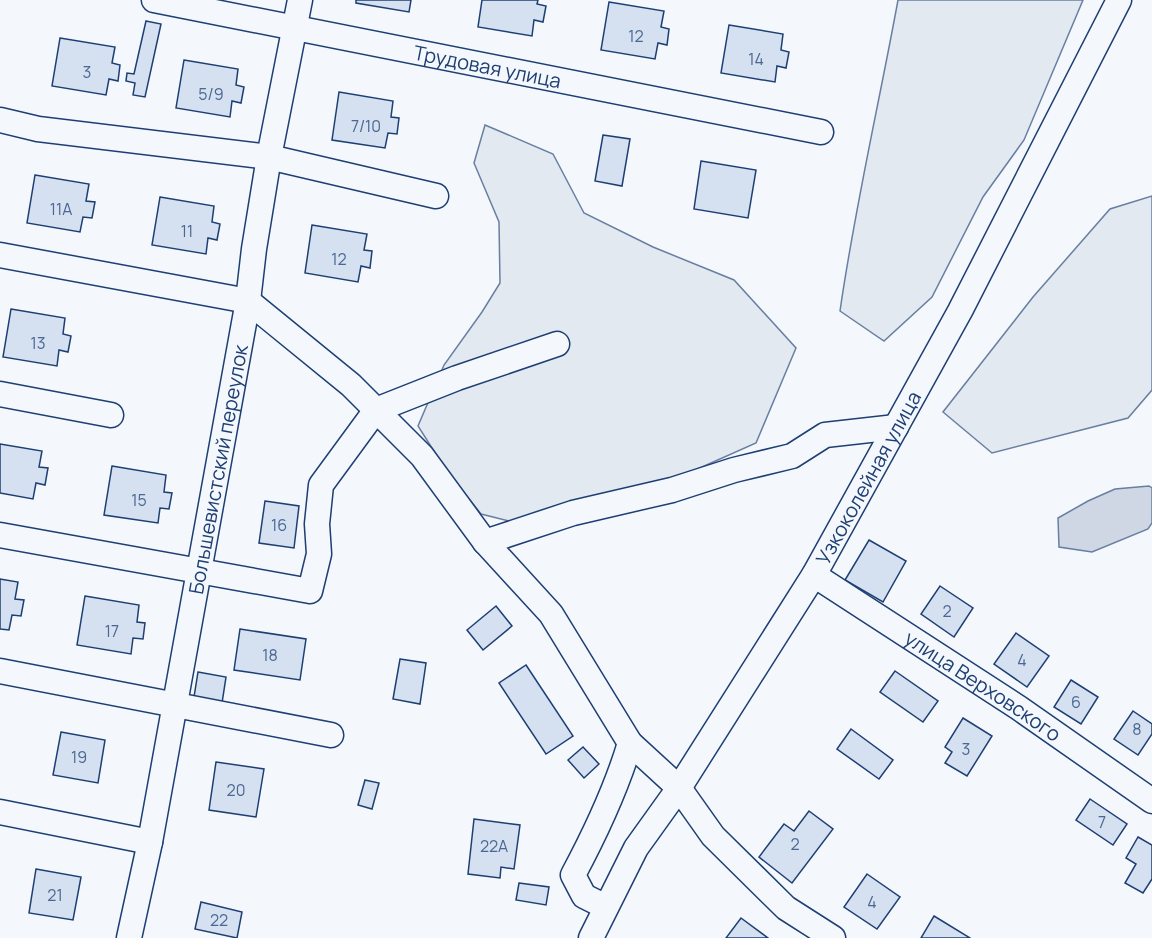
<svg xmlns="http://www.w3.org/2000/svg" width="1152" height="938" font-family="Manrope,sans-serif">
  <style>
    .green { fill: #e3e9f0; stroke: #687fa3; stroke-width: 1.5 }
    .water { fill: #cfd7e4; stroke: #687fa3; stroke-width: 1.5 }
    .building { fill: #d5e0f0; stroke: #1d3f73; stroke-width: 1.5 }
    .lines { fill: none; stroke-linecap: round; stroke-linejoin: round }
    .minor-casing { stroke: #1d3f73; stroke-width: 27 }
    .minor { stroke: #f4f7fb; stroke-width: 24 }
    .labels { text-anchor: middle; dominant-baseline: central; stroke-width: 4.5; stroke-linejoin: round; paint-order: stroke }
    .number-label { font-size: 16px; fill: #4b6792 }
    .street-label { font-size: 20px; fill: #1d3f73; stroke: #f4f7fb }
  </style>
  <rect width="100%" height="100%" fill="#f4f7fb"/>
  <g class="green">
    <path d="M 898,0 L 1083,0 L 1024,140 L 983,197 L 932,297 L 884,341 L 840,311 C 855,206 879,104 898,0 Z"/>
    <path d="M 485,125 L 553,154 L 584,213 L 653,247 L 734,280 L 796,348 L 756,443 L 693,471 L 517,523 L 481,514 L 444,467 L 418,426 L 444,365 L 482,312 L 500,283 L 499,222 L 474,163 Z"/>
    <path d="M 1152,196 L 1152,390 L 1128,418 L 992,453 L 943,412 L 1033,297 L 1110,209 Z"/>
  </g>
  <path class="water" d="M 1149,486 L 1152,488 L 1152,523 L 1148,529 L 1092,552 L 1059,547 L 1058,518 L 1088,501 L 1115,489 Z"/>
  <g class="building">
    <path d="M 356,0 L 411,0 L 409,12 L 356,3 Z"/>
    <path d="M 482,0 L 538,0 L 537,4 L 546,6 L 543,22 L 534,20 L 532,36 L 478,27 Z"/>
    <path d="M 609,2 L 664,11 L 661,27 L 669,29 L 667,45 L 658,43 L 655,59 L 601,50 Z"/>
    <path d="M 146,21 L 161,24 L 145,97 L 133,95 L 135,83 L 126,81 L 127,73 L 134,74 Z"/>
    <path d="M 729,25 L 783,34 L 781,50 L 789,52 L 786,68 L 777,66 L 775,82 L 721,73 Z"/>
    <path d="M 60,38 L 115,47 L 112,63 L 120,65 L 118,81 L 109,79 L 106,95 L 52,86 Z"/>
    <path d="M 184,60 L 238,69 L 236,85 L 244,87 L 241,103 L 232,101 L 230,117 L 176,108 Z"/>
    <path d="M 339,92 L 393,101 L 391,117 L 399,118 L 397,134 L 388,133 L 385,148 L 332,140 Z"/>
    <path d="M 603,135 L 630,139 L 622,186 L 595,181 Z"/>
    <path d="M 701,161 L 756,170 L 748,218 L 694,209 Z"/>
    <path d="M 35,175 L 89,184 L 86,201 L 95,202 L 92,218 L 83,217 L 80,232 L 27,223 Z"/>
    <path d="M 160,197 L 214,206 L 212,222 L 220,224 L 217,240 L 208,238 L 206,254 L 152,245 Z"/>
    <path d="M 312,225 L 367,234 L 364,250 L 372,251 L 370,268 L 361,266 L 358,282 L 305,273 Z"/>
    <path d="M 11,309 L 65,318 L 63,334 L 71,336 L 68,352 L 59,350 L 57,366 L 3,357 Z"/>
    <path d="M 0,444 L 42,451 L 39,467 L 48,468 L 45,485 L 36,483 L 33,499 L 0,493 Z"/>
    <path d="M 112,466 L 166,475 L 164,492 L 172,493 L 169,509 L 160,508 L 158,523 L 104,515 Z"/>
    <path d="M 265,501 L 299,506 L 294,548 L 259,543 Z"/>
    <path d="M 869,540 L 906,561 L 883,602 L 845,580 Z"/>
    <path d="M 0,579 L 18,582 L 15,599 L 24,600 L 21,616 L 12,615 L 9,630 L 0,629 Z"/>
    <path d="M 940,586 L 973,608 L 954,637 L 921,614 Z"/>
    <path d="M 85,596 L 139,605 L 137,622 L 145,623 L 143,639 L 133,638 L 131,654 L 77,645 Z"/>
    <path d="M 496,606 L 512,626 L 483,650 L 467,630 Z"/>
    <path d="M 240,629 L 306,639 L 300,680 L 234,670 Z"/>
    <path d="M 1016,633 L 1049,656 L 1027,687 L 994,664 Z"/>
    <path d="M 400,659 L 426,663 L 420,704 L 393,699 Z"/>
    <path d="M 526,665 L 573,736 L 546,754 L 499,683 Z"/>
    <path d="M 895,671 L 938,701 L 923,722 L 880,692 Z"/>
    <path d="M 198,672 L 226,677 L 222,703 L 194,697 Z"/>
    <path d="M 1071,680 L 1098,697 L 1081,724 L 1054,707 Z"/>
    <path d="M 1133,711 L 1152,724 L 1152,734 L 1138,755 L 1114,739 Z"/>
    <path d="M 963,718 L 992,736 L 967,776 L 945,763 L 952,752 L 945,747 Z"/>
    <path d="M 851,729 L 893,760 L 879,779 L 837,749 Z"/>
    <path d="M 61,732 L 105,740 L 98,783 L 53,775 Z"/>
    <path d="M 583,747 L 599,764 L 584,778 L 568,760 Z"/>
    <path d="M 216,762 L 264,769 L 256,817 L 209,810 Z"/>
    <path d="M 365,780 L 379,783 L 372,809 L 358,805 Z"/>
    <path d="M 1090,799 L 1127,824 L 1113,845 L 1076,820 Z"/>
    <path d="M 809,811 L 833,829 L 792,883 L 759,857 L 784,824 L 794,831 Z"/>
    <path d="M 474,819 L 520,825 L 514,869 L 501,867 L 500,878 L 468,874 Z"/>
    <path d="M 1138,837 L 1152,845 L 1152,879 L 1143,893 L 1125,883 L 1136,864 L 1126,858 Z"/>
    <path d="M 36,869 L 81,877 L 73,920 L 29,913 Z"/>
    <path d="M 867,874 L 900,897 L 877,929 L 844,907 Z"/>
    <path d="M 519,883 L 549,887 L 546,905 L 516,900 Z"/>
    <path d="M 201,902 L 242,912 L 237,938 L 195,929 Z"/>
    <path d="M 934,916 L 970,938 L 921,938 Z"/>
    <path d="M 741,918 L 768,938 L 726,938 Z"/>
  </g>
  <g class="lines">
    <defs>
      <g id="minor">
        <path id="s1" d="M 154,0 L 821,132"/>
        <path d="M 0,120 L 38,129 L 269,157 L 436,196"/>
        <path d="M 0,255 L 248,301 L 351,385 L 422,456 L 485,542 L 551,614 L 630,743 L 679,788 L 713,836 L 786,908 L 833,938"/>
        <path d="M 0,394 L 111,415"/>
        <path d="M 0,535 L 310,591 L 319,554 L 317,524 L 321,485 L 376,410 L 457,378 L 557,344"/>
        <path d="M 485,542 L 573,513 L 672,490 L 734,470 L 792,456 L 825,435 L 896,427"/>
        <path id="s2" d="M 814,575 L 1019,708 L 1152,801"/>
        <path d="M 0,671 L 331,735"/>
        <path d="M 0,812 L 150,842"/>
        <path d="M 606,907 L 584,896 L 573,875 C 596,832 616,790 630,743"/>
        <path id="s3" d="M 129,938 L 150,842 L 199,571 L 248,301 L 254,249 L 269,157 L 300,0"/>
        <path id="s4" d="M 591,938 L 636,848 L 679,788 L 814,575 L 960,311 L 1119,0"/>
      </g>
    </defs>
    <use href="#minor" class="minor-casing"/>
    <use href="#minor" class="minor"/>
  </g>
  <g class="labels">
    <g class="number-label">
      <text x="636" y="36">12</text>
      <text x="756" y="59">14</text>
      <text x="87" y="72">3</text>
      <text x="211" y="94">5/9</text>
      <text x="366" y="126">7/10</text>
      <text x="61" y="209">11А</text>
      <text x="187" y="231">11</text>
      <text x="339" y="259">12</text>
      <text x="38" y="343">13</text>
      <text x="139" y="500">15</text>
      <text x="279" y="525">16</text>
      <text x="947" y="611">2</text>
      <text x="112" y="631">17</text>
      <text x="270" y="655">18</text>
      <text x="1022" y="660">4</text>
      <text x="1076" y="702">6</text>
      <text x="1137" y="729">8</text>
      <text x="966" y="749">3</text>
      <text x="79" y="757">19</text>
      <text x="236" y="790">20</text>
      <text x="1102" y="822">7</text>
      <text x="795" y="844">2</text>
      <text x="494" y="846">22А</text>
      <text x="55" y="895">21</text>
      <text x="872" y="902">4</text>
      <text x="219" y="920">22</text>
    </g>
    <g class="street-label">
      <text stroke="none"><textPath href="#s1" startOffset="340">Трудовая улица</textPath></text>
      <text stroke="none"><textPath href="#s3" startOffset="477">Большевистский переулок</textPath></text>
      <text stroke="none"><textPath href="#s4" startOffset="538">Узкоколейная улица</textPath></text>
      <text stroke="none"><textPath href="#s2" startOffset="202">улица Верховского</textPath></text>
    </g>
  </g>
</svg>
